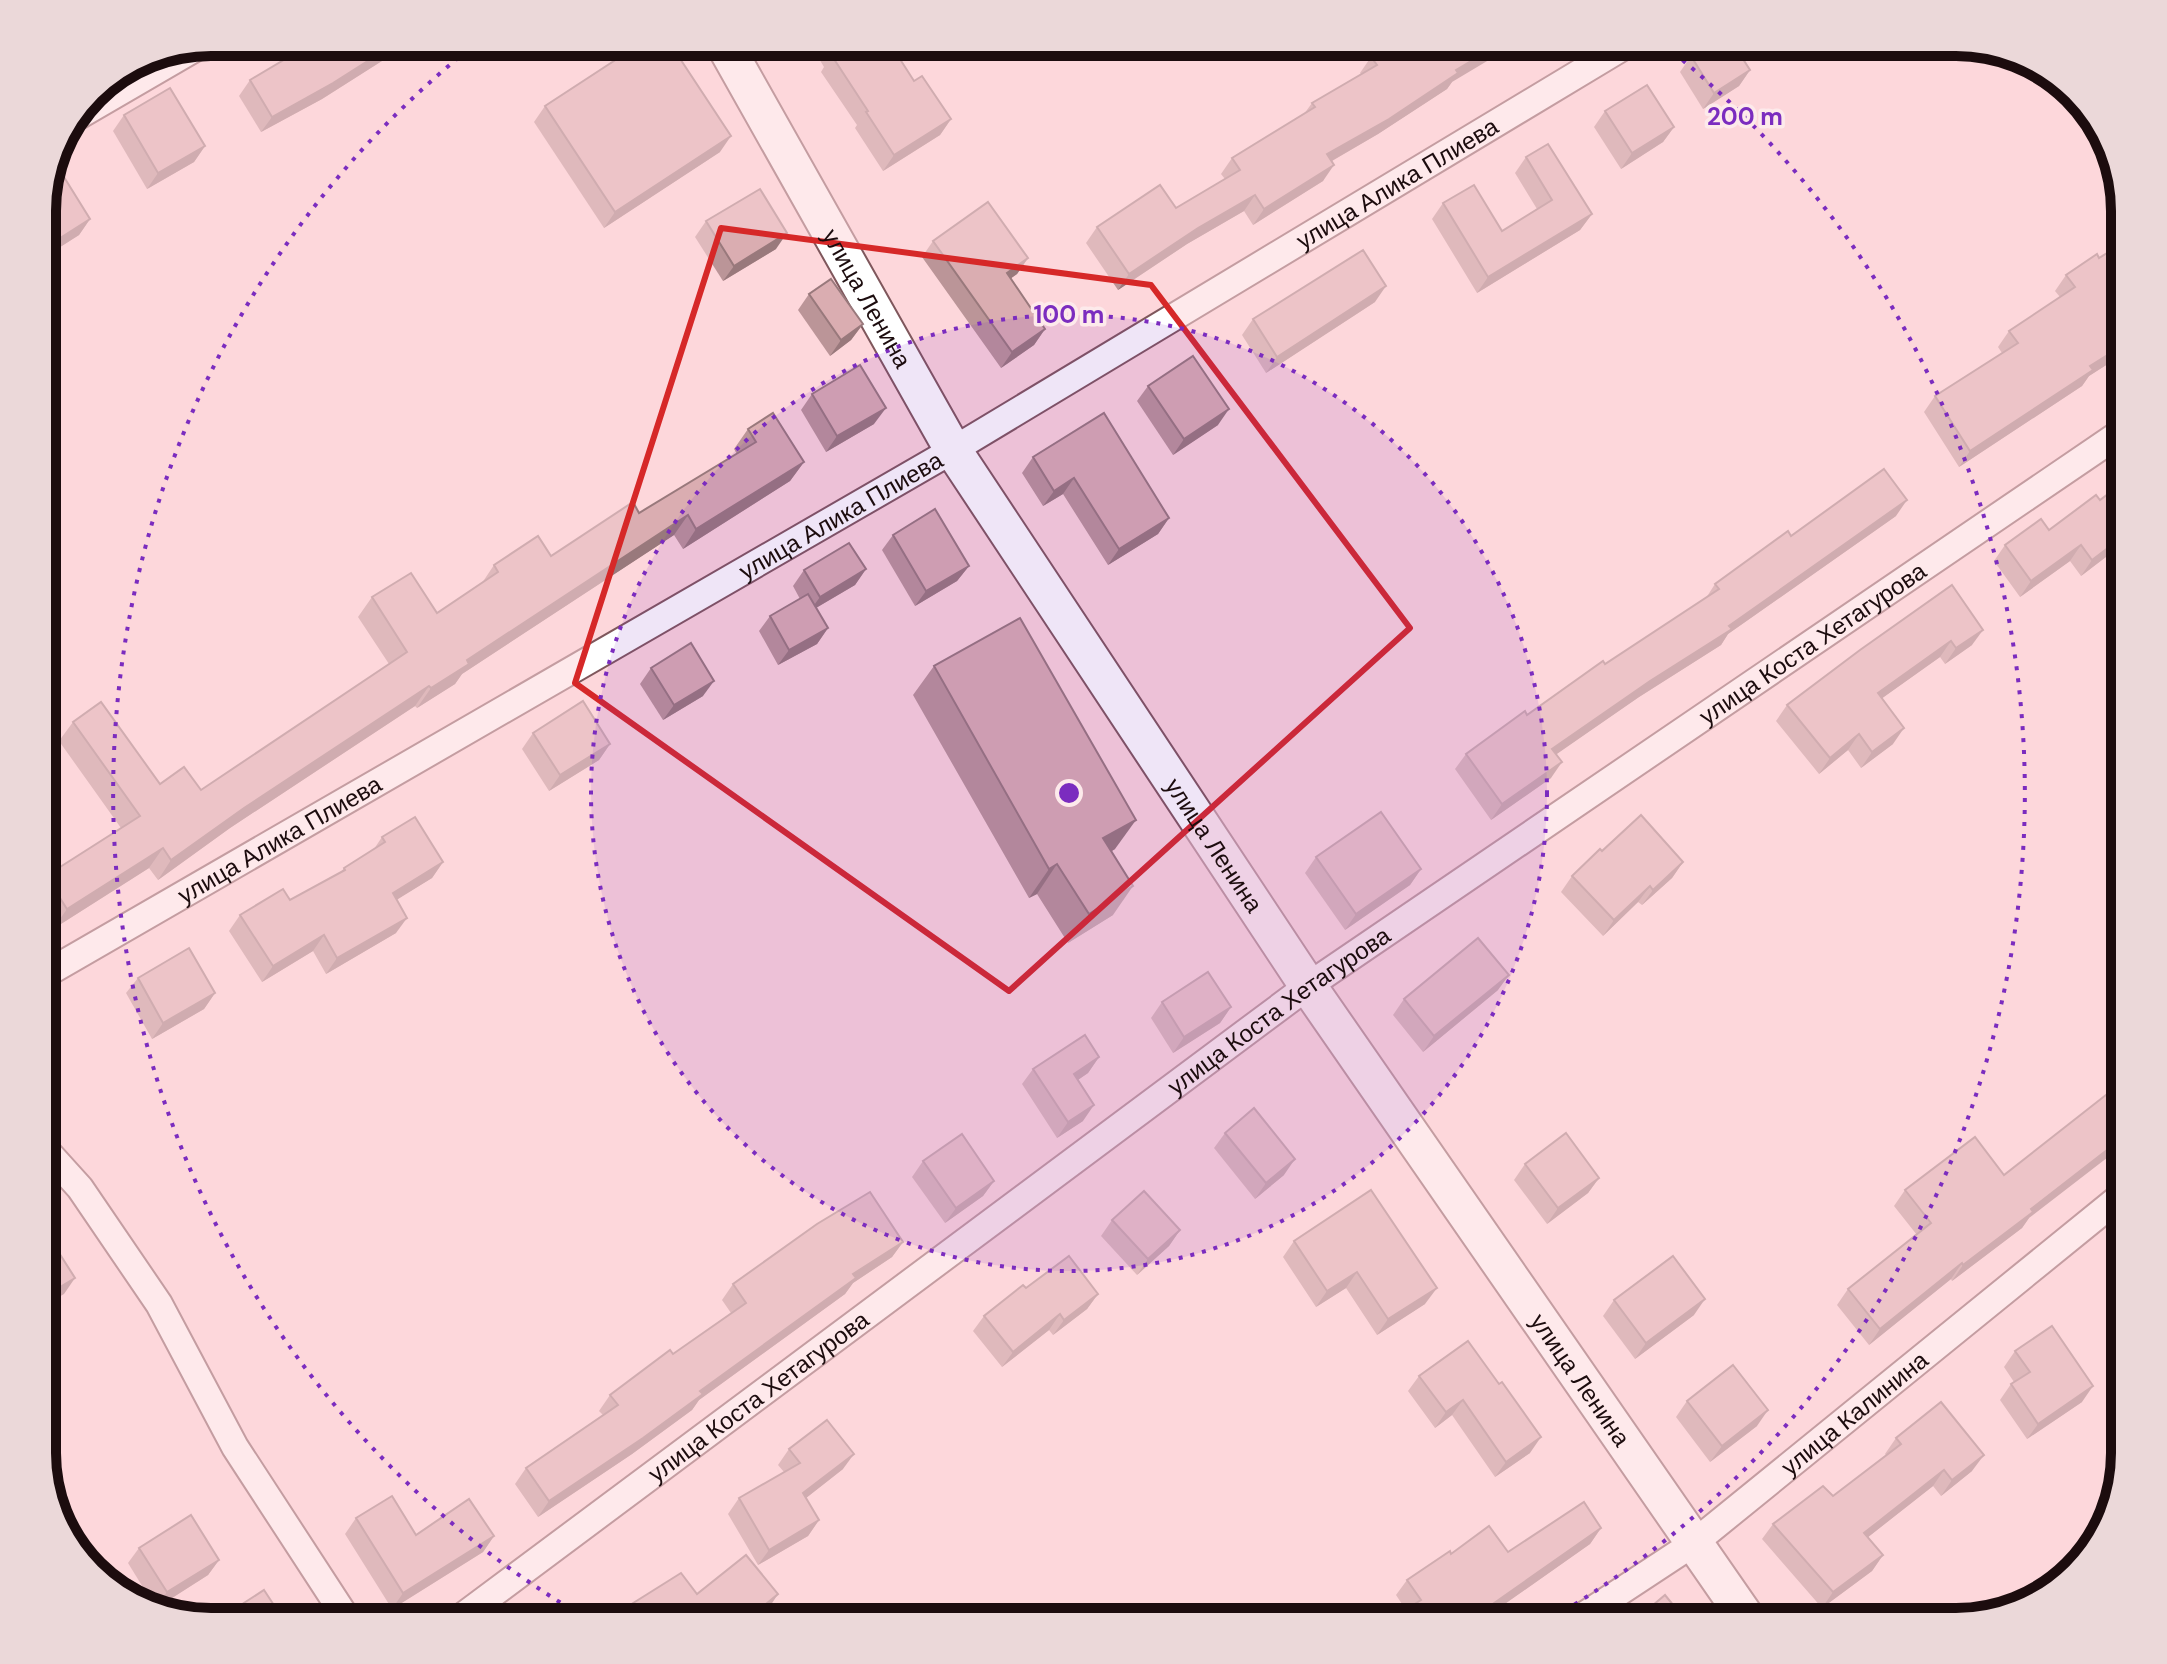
<svg xmlns="http://www.w3.org/2000/svg" width="2167" height="1664" font-family="'DM Sans',sans-serif">
  <style>
    .lines { fill: none; stroke-linecap: round; stroke-linejoin: round }
    .street-casing { stroke: #7f575c; stroke-width: 30 }
    .secondary-casing { stroke: #7f575c; stroke-width: 40 }
    .street { stroke: #fff; stroke-width: 26 }
    .secondary { stroke: #fff; stroke-width: 36 }
    .wall { fill: #bb9598 }
    .shaded-wall { fill: #99797c }
    .building { fill: #daadb1; stroke: #99797c; stroke-width: 2 }
    .marked { fill: none; stroke: #d62828; stroke-width: 6; stroke-linejoin: round }
    .ring { fill: none; stroke: #7b2cbf; stroke-width: 4; stroke-dasharray: 4 8 }
    .labels { text-anchor: middle; dominant-baseline: central; stroke-width: 7; stroke-linejoin: round; paint-order: stroke }
    .street-label { font-size: 24px; fill: #1c0c0e; stroke: #fdeaeb }
    .rim { fill: none; stroke: #1c0c0e; stroke-width: 10 }
    .centre { fill: #7b2cbf; stroke: #fdeaeb; stroke-width: 4 }
    .ring-label { font-size: 24px; text-anchor: middle; font-weight: bold; fill: #7b2cbf; stroke: #fdeaeb; stroke-width: 7; stroke-linejoin: round; paint-order: stroke }
  </style>
  <rect width="100%" height="100%" fill="#fdd7db"/>
  <g class="lines">
    <defs>
      <g id="street">
        <path d="M 73,119 L 202,44"/>
        <path id="s1" d="M 42,976 L 953,450 L 1631,42"/>
        <path d="M 42,1146 L 80,1188 L 159,1304 L 235,1447 L 349,1622"/>
        <path id="s2" d="M 455,1622 L 1308,986 L 2125,430"/>
        <path id="s3" d="M 1574,1622 L 1694,1543 L 2125,1193"/>
      </g>
      <g id="secondary">
        <path id="s4" d="M 723,42 L 953,450 L 1308,986 L 1749,1622"/>
      </g>
    </defs>
    <use href="#street" class="street-casing"/>
    <use href="#secondary" class="secondary-casing"/>
    <use href="#street" class="street"/>
    <use href="#secondary" class="secondary"/>
  </g>
  <g class="wall">
    <path d="M 809,42 L 889,42 L 914,81 L 951,119 L 940,135 L 883,171 L 855,128 L 857,125 L 821,72 L 824,67 Z"/>
    <path d="M 1788,42 L 1811,42 L 1795,52 Z"/>
    <path d="M 396,43 L 385,59 L 322,99 L 261,132 L 239,96 L 250,80 Z"/>
    <path d="M 1691,56 L 1750,70 L 1739,86 L 1703,109 L 1680,72 Z"/>
    <path d="M 1371,57 L 1452,82 L 1447,89 L 1378,134 L 1332,161 L 1323,181 L 1253,225 L 1244,211 L 1187,244 L 1118,290 L 1086,243 L 1097,227 L 1176,208 L 1225,179 L 1221,174 L 1232,158 L 1304,114 L 1312,103 L 1361,74 L 1360,73 Z"/>
    <path d="M 545,106 L 720,152 L 604,228 L 534,122 Z"/>
    <path d="M 1605,111 L 1674,127 L 1663,142 L 1621,169 L 1594,127 Z"/>
    <path d="M 124,115 L 205,146 L 194,162 L 147,189 L 113,131 Z"/>
    <path d="M 1526,157 L 1592,214 L 1580,230 L 1477,293 L 1432,219 L 1443,203 L 1502,231 L 1537,209 L 1515,173 Z"/>
    <path d="M 42,200 L 90,219 L 79,235 L 46,256 L 42,251 Z"/>
    <path d="M 706,221 L 776,249 L 723,281 L 695,237 Z"/>
    <path d="M 933,241 L 1028,258 L 1017,274 L 1011,278 L 1045,329 L 1034,345 L 1001,368 L 922,257 Z"/>
    <path d="M 2125,242 L 2125,353 L 2089,376 L 2082,386 L 1959,467 L 1924,412 L 1935,396 L 2002,353 L 1998,347 L 2009,331 L 2060,297 L 2055,291 L 2066,275 L 2099,258 Z"/>
    <path d="M 809,294 L 863,324 L 851,340 L 830,356 L 798,310 Z"/>
    <path d="M 1375,302 L 1266,373 L 1242,335 L 1253,319 Z"/>
    <path d="M 1148,386 L 1218,425 L 1173,455 L 1137,401 Z"/>
    <path d="M 812,394 L 874,424 L 826,452 L 801,410 Z"/>
    <path d="M 748,429 L 804,462 L 790,481 L 683,549 L 674,535 L 462,674 L 455,684 L 417,708 L 415,706 L 230,828 L 158,880 L 149,868 L 53,929 L 42,912 L 42,881 L 46,876 L 121,828 L 59,741 L 73,722 L 160,784 L 201,790 L 389,664 L 358,617 L 372,597 L 437,613 L 482,583 L 494,565 L 551,556 L 639,513 L 737,454 L 734,449 Z"/>
    <path d="M 1033,457 L 1169,518 L 1158,534 L 1108,565 L 1063,494 L 1043,506 L 1022,473 Z"/>
    <path d="M 1896,516 L 1728,634 L 1721,645 L 1639,697 L 1556,754 L 1551,778 L 1491,820 L 1455,769 L 1466,754 L 1527,715 L 1706,598 L 1715,584 L 1791,536 Z"/>
    <path d="M 2049,530 L 2124,532 L 2125,535 L 2115,550 L 2081,576 L 2070,561 L 2020,597 L 1994,561 L 2005,545 Z"/>
    <path d="M 893,535 L 969,566 L 957,581 L 915,606 L 882,550 Z"/>
    <path d="M 866,569 L 855,585 L 816,608 L 828,628 L 817,644 L 778,665 L 759,631 L 770,616 L 800,599 L 793,586 L 804,570 Z"/>
    <path d="M 1952,585 L 1972,645 L 1945,664 L 1940,657 L 1882,698 L 1893,744 L 1861,768 L 1848,750 L 1819,774 L 1776,721 L 1787,705 Z"/>
    <path d="M 934,666 L 1115,849 L 1112,851 L 1113,915 L 1068,943 L 1037,894 L 1029,898 L 913,695 Z"/>
    <path d="M 651,668 L 703,696 L 663,720 L 640,684 Z"/>
    <path d="M 533,733 L 610,744 L 599,760 L 549,791 L 522,749 Z"/>
    <path d="M 382,837 L 443,862 L 432,878 L 397,899 L 396,933 L 326,974 L 313,951 L 262,982 L 229,931 L 240,915 L 290,900 L 341,872 L 344,868 L 374,849 Z"/>
    <path d="M 1602,851 L 1683,862 L 1672,878 L 1642,905 L 1638,902 L 1603,936 L 1561,892 L 1572,876 Z"/>
    <path d="M 1316,857 L 1421,869 L 1410,885 L 1345,930 L 1305,873 Z"/>
    <path d="M 138,978 L 215,993 L 204,1009 L 152,1039 L 126,993 Z"/>
    <path d="M 1498,990 L 1423,1052 L 1393,1015 L 1404,999 Z"/>
    <path d="M 1162,1002 L 1231,1007 L 1220,1023 L 1173,1053 L 1151,1018 Z"/>
    <path d="M 1099,1057 L 1088,1073 L 1078,1080 L 1083,1121 L 1057,1138 L 1022,1084 L 1033,1069 Z"/>
    <path d="M 1225,1133 L 1284,1175 L 1255,1199 L 1214,1148 Z"/>
    <path d="M 923,1161 L 994,1181 L 983,1196 L 945,1223 L 912,1177 Z"/>
    <path d="M 1525,1164 L 1599,1178 L 1588,1193 L 1547,1224 L 1514,1180 Z"/>
    <path d="M 1905,1190 L 2029,1218 L 2022,1228 L 1952,1281 L 1951,1279 L 1869,1345 L 1837,1305 L 1848,1289 L 1917,1235 L 1894,1206 Z"/>
    <path d="M 1112,1220 L 1180,1230 L 1169,1246 L 1137,1275 L 1101,1236 Z"/>
    <path d="M 1294,1241 L 1425,1304 L 1377,1335 L 1346,1288 L 1316,1307 L 1283,1257 Z"/>
    <path d="M 903,1242 L 892,1257 L 853,1283 L 845,1294 L 699,1400 L 692,1410 L 632,1454 L 538,1517 L 515,1484 L 526,1468 L 603,1415 L 599,1411 L 610,1395 L 673,1354 L 731,1313 L 722,1300 L 733,1284 Z"/>
    <path d="M 1026,1288 L 1098,1294 L 1087,1309 L 1053,1335 L 1049,1330 L 1002,1367 L 973,1331 L 984,1316 Z"/>
    <path d="M 1614,1300 L 1694,1315 L 1635,1359 L 1603,1316 Z"/>
    <path d="M 1468,1341 L 1530,1453 L 1495,1477 L 1452,1415 L 1435,1428 L 1408,1391 L 1419,1376 Z"/>
    <path d="M 2015,1351 L 2082,1402 L 2027,1439 L 2000,1400 L 2011,1384 L 2014,1382 L 2004,1367 Z"/>
    <path d="M 1687,1401 L 1757,1426 L 1710,1462 L 1676,1417 Z"/>
    <path d="M 1896,1438 L 1972,1471 L 1941,1496 L 1933,1486 L 1868,1537 L 1883,1555 L 1872,1571 L 1822,1608 L 1762,1539 L 1773,1524 L 1833,1496 L 1886,1455 L 1885,1454 Z"/>
    <path d="M 789,1449 L 843,1469 L 806,1498 L 819,1520 L 808,1536 L 758,1565 L 728,1514 L 739,1498 L 784,1472 L 778,1465 Z"/>
    <path d="M 356,1518 L 416,1535 L 494,1536 L 483,1552 L 392,1609 L 345,1534 Z"/>
    <path d="M 1601,1528 L 1590,1544 L 1479,1622 L 1386,1622 L 1406,1610 L 1396,1595 L 1407,1580 L 1451,1554 L 1508,1552 Z"/>
    <path d="M 139,1548 L 219,1560 L 208,1575 L 161,1605 L 152,1602 L 128,1563 Z"/>
    <path d="M 230,1612 L 285,1622 L 223,1622 Z"/>
  </g>
  <g class="shaded-wall">
    <path d="M 1503,42 L 1519,42 L 1452,82 L 1447,89 L 1378,134 L 1316,170 L 1327,154 L 1456,70 Z"/>
    <path d="M 1802,42 L 1811,42 L 1795,52 Z"/>
    <path d="M 396,43 L 385,59 L 322,99 L 261,132 L 272,117 Z"/>
    <path d="M 1750,70 L 1739,86 L 1703,109 L 1714,93 Z"/>
    <path d="M 951,119 L 940,135 L 883,171 L 894,155 Z"/>
    <path d="M 1674,127 L 1663,142 L 1621,169 L 1632,153 Z"/>
    <path d="M 731,136 L 720,152 L 604,228 L 615,212 Z"/>
    <path d="M 205,146 L 194,162 L 147,189 L 158,173 Z"/>
    <path d="M 1334,165 L 1323,181 L 1253,225 L 1264,209 Z"/>
    <path d="M 1255,195 L 1244,211 L 1187,244 L 1118,290 L 1129,274 L 1198,228 Z"/>
    <path d="M 1592,214 L 1580,230 L 1477,293 L 1488,277 Z"/>
    <path d="M 90,219 L 79,235 L 46,256 L 57,240 Z"/>
    <path d="M 787,233 L 776,249 L 723,281 L 734,266 Z"/>
    <path d="M 1028,258 L 1017,274 L 996,289 L 1007,273 Z"/>
    <path d="M 1386,286 L 1375,302 L 1266,373 L 1277,357 Z"/>
    <path d="M 863,324 L 851,340 L 830,356 L 841,340 Z"/>
    <path d="M 1045,329 L 1034,345 L 1001,368 L 1012,352 Z"/>
    <path d="M 2125,344 L 2125,353 L 2089,376 L 2082,386 L 1959,467 L 1970,451 L 2090,366 Z"/>
    <path d="M 886,408 L 874,424 L 826,452 L 837,436 Z"/>
    <path d="M 1229,409 L 1218,425 L 1173,455 L 1184,439 Z"/>
    <path d="M 804,462 L 790,481 L 683,549 L 696,529 Z"/>
    <path d="M 1074,478 L 1063,494 L 1043,506 L 1054,491 Z"/>
    <path d="M 1907,500 L 1896,516 L 1728,634 L 1721,645 L 1639,697 L 1541,765 L 1552,749 Z"/>
    <path d="M 688,515 L 674,535 L 462,674 L 455,684 L 417,708 L 431,688 L 467,660 Z"/>
    <path d="M 1169,518 L 1158,534 L 1108,565 L 1119,549 Z"/>
    <path d="M 2125,535 L 2115,550 L 2081,576 L 2092,560 Z"/>
    <path d="M 2081,545 L 2070,561 L 2020,597 L 2031,581 Z"/>
    <path d="M 969,566 L 957,581 L 915,606 L 926,591 Z"/>
    <path d="M 866,569 L 855,585 L 809,612 L 820,597 Z"/>
    <path d="M 828,628 L 817,644 L 778,665 L 789,650 Z"/>
    <path d="M 1983,630 L 1972,645 L 1945,664 L 1956,648 Z"/>
    <path d="M 1951,641 L 1940,657 L 1867,709 L 1878,693 Z"/>
    <path d="M 714,681 L 703,696 L 663,720 L 674,705 Z"/>
    <path d="M 429,686 L 415,706 L 230,828 L 158,880 L 171,860 L 244,808 Z"/>
    <path d="M 1904,728 L 1893,744 L 1861,768 L 1872,752 Z"/>
    <path d="M 1859,734 L 1848,750 L 1819,774 L 1830,758 Z"/>
    <path d="M 610,744 L 599,760 L 549,791 L 560,775 Z"/>
    <path d="M 1562,762 L 1551,778 L 1491,820 L 1502,804 Z"/>
    <path d="M 1136,820 L 1115,849 L 1083,868 L 1103,838 Z"/>
    <path d="M 163,848 L 149,868 L 53,929 L 67,909 Z"/>
    <path d="M 443,862 L 432,878 L 382,909 L 393,893 Z"/>
    <path d="M 1683,862 L 1672,878 L 1642,905 L 1653,890 Z"/>
    <path d="M 1057,864 L 1037,894 L 1029,898 L 1049,869 Z"/>
    <path d="M 1421,869 L 1410,885 L 1345,930 L 1356,914 Z"/>
    <path d="M 1133,886 L 1113,915 L 1068,943 L 1089,914 Z"/>
    <path d="M 1650,886 L 1638,902 L 1603,936 L 1614,920 Z"/>
    <path d="M 407,918 L 396,933 L 326,974 L 337,958 Z"/>
    <path d="M 324,935 L 313,951 L 262,982 L 273,966 Z"/>
    <path d="M 1509,975 L 1498,990 L 1423,1052 L 1434,1036 Z"/>
    <path d="M 215,993 L 204,1009 L 152,1039 L 163,1023 Z"/>
    <path d="M 1231,1007 L 1220,1023 L 1173,1053 L 1184,1037 Z"/>
    <path d="M 1099,1057 L 1088,1073 L 1063,1090 L 1074,1074 Z"/>
    <path d="M 1094,1105 L 1083,1121 L 1057,1138 L 1068,1122 Z"/>
    <path d="M 2125,1136 L 2125,1144 L 2029,1218 L 2022,1228 L 1952,1281 L 1963,1265 L 2031,1209 Z"/>
    <path d="M 1295,1159 L 1284,1175 L 1255,1199 L 1266,1183 Z"/>
    <path d="M 1599,1178 L 1588,1193 L 1547,1224 L 1558,1208 Z"/>
    <path d="M 994,1181 L 983,1196 L 945,1223 L 956,1208 Z"/>
    <path d="M 1180,1230 L 1169,1246 L 1137,1275 L 1148,1259 Z"/>
    <path d="M 903,1242 L 892,1257 L 853,1283 L 845,1294 L 699,1400 L 692,1410 L 632,1454 L 538,1517 L 549,1501 L 700,1391 L 853,1274 Z"/>
    <path d="M 1962,1263 L 1951,1279 L 1869,1345 L 1880,1329 Z"/>
    <path d="M 1357,1272 L 1346,1288 L 1316,1307 L 1327,1291 Z"/>
    <path d="M 75,1278 L 64,1294 L 42,1307 L 42,1300 L 45,1296 Z"/>
    <path d="M 1437,1288 L 1425,1304 L 1377,1335 L 1388,1319 Z"/>
    <path d="M 1098,1294 L 1087,1309 L 1053,1335 L 1064,1320 Z"/>
    <path d="M 1705,1299 L 1694,1315 L 1635,1359 L 1646,1343 Z"/>
    <path d="M 1060,1314 L 1049,1330 L 1002,1367 L 1013,1352 Z"/>
    <path d="M 2093,1386 L 2082,1402 L 2027,1439 L 2038,1424 Z"/>
    <path d="M 1463,1400 L 1452,1415 L 1435,1428 L 1446,1412 Z"/>
    <path d="M 1768,1410 L 1757,1426 L 1710,1462 L 1722,1446 Z"/>
    <path d="M 1541,1437 L 1530,1453 L 1495,1477 L 1506,1462 Z"/>
    <path d="M 854,1454 L 843,1469 L 792,1509 L 803,1493 Z"/>
    <path d="M 1984,1455 L 1972,1471 L 1941,1496 L 1952,1480 Z"/>
    <path d="M 1944,1470 L 1933,1486 L 1853,1549 L 1864,1533 Z"/>
    <path d="M 819,1520 L 808,1536 L 758,1565 L 769,1550 Z"/>
    <path d="M 1601,1528 L 1590,1544 L 1479,1622 L 1467,1622 Z"/>
    <path d="M 494,1536 L 483,1552 L 392,1609 L 403,1593 Z"/>
    <path d="M 1883,1555 L 1872,1571 L 1822,1608 L 1833,1592 Z"/>
    <path d="M 219,1560 L 208,1575 L 161,1605 L 158,1604 L 167,1592 Z"/>
    <path d="M 778,1594 L 765,1614 L 755,1622 L 744,1622 Z"/>
  </g>
  <g class="building">
    <path d="M 314,42 L 396,43 L 333,83 L 272,117 L 250,80 Z"/>
    <path d="M 643,42 L 669,42 L 731,136 L 615,212 L 545,106 Z"/>
    <path d="M 830,42 L 889,42 L 914,81 L 922,76 L 951,119 L 894,155 L 866,112 L 868,111 L 832,56 L 836,53 Z"/>
    <path d="M 1395,42 L 1503,42 L 1456,70 L 1458,73 L 1389,119 L 1327,154 L 1334,165 L 1264,209 L 1255,195 L 1198,228 L 1129,274 L 1097,227 L 1160,185 L 1176,208 L 1240,170 L 1232,158 L 1315,107 L 1312,103 L 1377,65 L 1371,57 Z"/>
    <path d="M 1714,42 L 1732,42 L 1750,70 L 1714,93 L 1691,56 Z"/>
    <path d="M 1647,85 L 1674,127 L 1632,153 L 1605,111 Z"/>
    <path d="M 170,88 L 205,146 L 158,173 L 124,115 Z"/>
    <path d="M 1548,144 L 1592,214 L 1488,277 L 1443,203 L 1474,185 L 1502,231 L 1552,200 L 1526,157 Z"/>
    <path d="M 59,169 L 90,219 L 57,240 L 42,217 L 42,200 L 49,175 Z"/>
    <path d="M 760,189 L 787,233 L 734,266 L 706,221 Z"/>
    <path d="M 988,202 L 1028,258 L 1007,273 L 1045,329 L 1012,352 L 933,241 Z"/>
    <path d="M 2125,242 L 2125,344 L 2090,366 L 2093,370 L 1970,451 L 1935,396 L 2018,343 L 2009,331 L 2075,287 L 2066,275 L 2097,254 L 2099,258 Z"/>
    <path d="M 1363,250 L 1386,286 L 1277,357 L 1253,319 Z"/>
    <path d="M 831,279 L 863,324 L 841,340 L 809,294 Z"/>
    <path d="M 1193,356 L 1229,409 L 1184,439 L 1148,386 Z"/>
    <path d="M 860,365 L 886,408 L 837,436 L 812,394 Z"/>
    <path d="M 773,413 L 804,462 L 696,529 L 688,515 L 467,660 L 469,664 L 431,688 L 429,686 L 244,808 L 171,860 L 163,848 L 67,909 L 46,876 L 140,816 L 73,722 L 101,702 L 160,784 L 184,767 L 201,790 L 407,652 L 372,597 L 411,573 L 437,613 L 498,572 L 494,565 L 538,536 L 551,556 L 633,502 L 639,513 L 756,442 L 748,429 Z"/>
    <path d="M 1104,413 L 1169,518 L 1119,549 L 1074,478 L 1054,491 L 1033,457 Z"/>
    <path d="M 1884,469 L 1907,500 L 1729,626 L 1732,629 L 1650,681 L 1552,749 L 1562,762 L 1502,804 L 1466,754 L 1525,711 L 1527,715 L 1603,661 L 1605,664 L 1719,589 L 1715,584 L 1788,531 L 1791,536 Z"/>
    <path d="M 2125,481 L 2125,524 L 2121,528 L 2125,535 L 2092,560 L 2081,545 L 2031,581 L 2005,545 L 2041,519 L 2049,530 L 2096,495 L 2100,500 Z"/>
    <path d="M 935,509 L 969,566 L 926,591 L 893,535 Z"/>
    <path d="M 849,543 L 866,569 L 820,597 L 804,570 Z"/>
    <path d="M 1952,585 L 1983,630 L 1956,648 L 1951,641 L 1878,693 L 1904,728 L 1872,752 L 1859,734 L 1830,758 L 1787,705 L 1860,650 Z"/>
    <path d="M 808,594 L 828,628 L 789,650 L 770,616 Z"/>
    <path d="M 1020,618 L 1136,820 L 1103,838 L 1133,886 L 1089,914 L 1057,864 L 1049,869 L 934,666 Z"/>
    <path d="M 691,643 L 714,681 L 674,705 L 651,668 Z"/>
    <path d="M 583,701 L 610,744 L 560,775 L 533,733 Z"/>
    <path d="M 1381,812 L 1421,869 L 1356,914 L 1316,857 Z"/>
    <path d="M 1641,815 L 1683,862 L 1653,890 L 1650,886 L 1614,920 L 1572,876 L 1600,849 L 1602,851 Z"/>
    <path d="M 415,817 L 443,862 L 393,893 L 407,918 L 337,958 L 324,935 L 273,966 L 240,915 L 283,889 L 290,900 L 345,870 L 344,868 L 385,842 L 382,837 Z"/>
    <path d="M 1478,938 L 1509,975 L 1434,1036 L 1404,999 Z"/>
    <path d="M 189,948 L 215,993 L 163,1023 L 138,978 Z"/>
    <path d="M 1208,972 L 1231,1007 L 1184,1037 L 1162,1002 Z"/>
    <path d="M 1085,1035 L 1099,1057 L 1074,1074 L 1094,1105 L 1068,1122 L 1033,1069 Z"/>
    <path d="M 2125,1080 L 2125,1136 L 2031,1209 L 2033,1212 L 1963,1265 L 1962,1263 L 1880,1329 L 1848,1289 L 1931,1223 L 1905,1190 L 1975,1137 L 2004,1175 Z"/>
    <path d="M 1254,1108 L 1295,1159 L 1266,1183 L 1225,1133 Z"/>
    <path d="M 1566,1133 L 1599,1178 L 1558,1208 L 1525,1164 Z"/>
    <path d="M 962,1134 L 994,1181 L 956,1208 L 923,1161 Z"/>
    <path d="M 1371,1190 L 1437,1288 L 1388,1319 L 1357,1272 L 1327,1291 L 1294,1241 Z"/>
    <path d="M 1144,1191 L 1180,1230 L 1148,1259 L 1112,1220 Z"/>
    <path d="M 870,1192 L 903,1242 L 853,1274 L 856,1278 L 700,1391 L 703,1394 L 643,1438 L 549,1501 L 526,1468 L 618,1405 L 610,1395 L 670,1350 L 673,1354 L 746,1303 L 733,1284 L 817,1224 Z"/>
    <path d="M 42,1226 L 75,1278 L 45,1296 L 42,1292 Z"/>
    <path d="M 1069,1256 L 1098,1294 L 1064,1320 L 1060,1314 L 1013,1352 L 984,1316 L 1023,1285 L 1026,1288 Z"/>
    <path d="M 1673,1256 L 1705,1299 L 1646,1343 L 1614,1300 Z"/>
    <path d="M 2052,1326 L 2093,1386 L 2038,1424 L 2011,1384 L 2030,1372 L 2015,1351 Z"/>
    <path d="M 1468,1341 L 1499,1384 L 1502,1382 L 1541,1437 L 1506,1462 L 1463,1400 L 1446,1412 L 1419,1376 Z"/>
    <path d="M 1733,1365 L 1768,1410 L 1722,1446 L 1687,1401 Z"/>
    <path d="M 1941,1402 L 1984,1455 L 1952,1480 L 1944,1470 L 1864,1533 L 1883,1555 L 1833,1592 L 1773,1524 L 1823,1486 L 1833,1496 L 1901,1444 L 1896,1438 Z"/>
    <path d="M 827,1420 L 854,1454 L 803,1493 L 819,1520 L 769,1550 L 739,1498 L 800,1463 L 789,1449 Z"/>
    <path d="M 392,1496 L 416,1535 L 469,1499 L 494,1536 L 403,1593 L 356,1518 Z"/>
    <path d="M 1584,1502 L 1601,1528 L 1467,1622 L 1386,1622 L 1421,1600 L 1407,1580 L 1450,1551 L 1451,1554 L 1489,1526 L 1508,1552 Z"/>
    <path d="M 191,1515 L 219,1560 L 167,1592 L 139,1548 Z"/>
    <path d="M 746,1555 L 778,1594 L 744,1622 L 603,1622 L 681,1573 L 697,1594 Z"/>
    <path d="M 264,1590 L 285,1622 L 237,1622 L 230,1612 Z"/>
    <path d="M 1665,1595 L 1687,1622 L 1633,1622 Z"/>
    <path d="M 564,1614 L 570,1622 L 553,1622 Z"/>
  </g>
  <path d="M0 0H2167V1664H0ZM 721,228 L 1151,285 L 1410,628 L 1009,991 L 575,683 Z" fill="#fdd7db" fill-opacity=".55" fill-rule="evenodd"/>
  <path class="marked" d="M 721,228 L 1151,285 L 1410,628 L 1009,991 L 575,683 Z"/>
  <circle cx="1069" cy="793" r="478" fill="#7b2cbf" fill-opacity=".12"/>
  <g class="ring">
    <circle cx="1069" cy="793" r="478"/>
    <path d="M591 1621A956 956 0 0 1 474 45M1664 45A956 956 0 0 1 1547 1621"/>
  </g>
  <g class="labels">
    <g class="street-label">
      <text stroke="none"><textPath href="#s1" startOffset="1570">улица Алика Плиева</textPath></text>
      <text stroke="none"><textPath href="#s4" startOffset="294">улица Ленина</textPath></text>
      <text stroke="none"><textPath href="#s1" startOffset="922">улица Алика Плиева</textPath></text>
      <text stroke="none"><textPath href="#s2" startOffset="1674">улица Коста Хетагурова</textPath></text>
      <text stroke="none"><textPath href="#s1" startOffset="274">улица Алика Плиева</textPath></text>
      <text stroke="none"><textPath href="#s4" startOffset="942">улица Ленина</textPath></text>
      <text stroke="none"><textPath href="#s2" startOffset="1026">улица Коста Хетагурова</textPath></text>
      <text stroke="none"><textPath href="#s4" startOffset="1590">улица Ленина</textPath></text>
      <text stroke="none"><textPath href="#s2" startOffset="378">улица Коста Хетагурова</textPath></text>
      <text stroke="none"><textPath href="#s3" startOffset="350">улица Калинина</textPath></text>
    </g>
  </g>
  <path d="M0 0H2167V1664H0ZM211 56H1956A155 155 0 0 1 2111 211V1453A155 155 0 0 1 1956 1608H211A155 155 0 0 1 56 1453V211A155 155 0 0 1 211 56Z" fill="#ebd8d9" fill-rule="evenodd"/>
  <path class="rim" d="M211 56H1956A155 155 0 0 1 2111 211V1453A155 155 0 0 1 1956 1608H211A155 155 0 0 1 56 1453V211A155 155 0 0 1 211 56Z"/>
  <circle cx="1069" cy="793" r="12" class="centre"/>
  <g class="ring-label">
    <text x="1745" y="125">200 m</text>
    <text x="1069" y="323">100 m</text>
  </g>
</svg>
